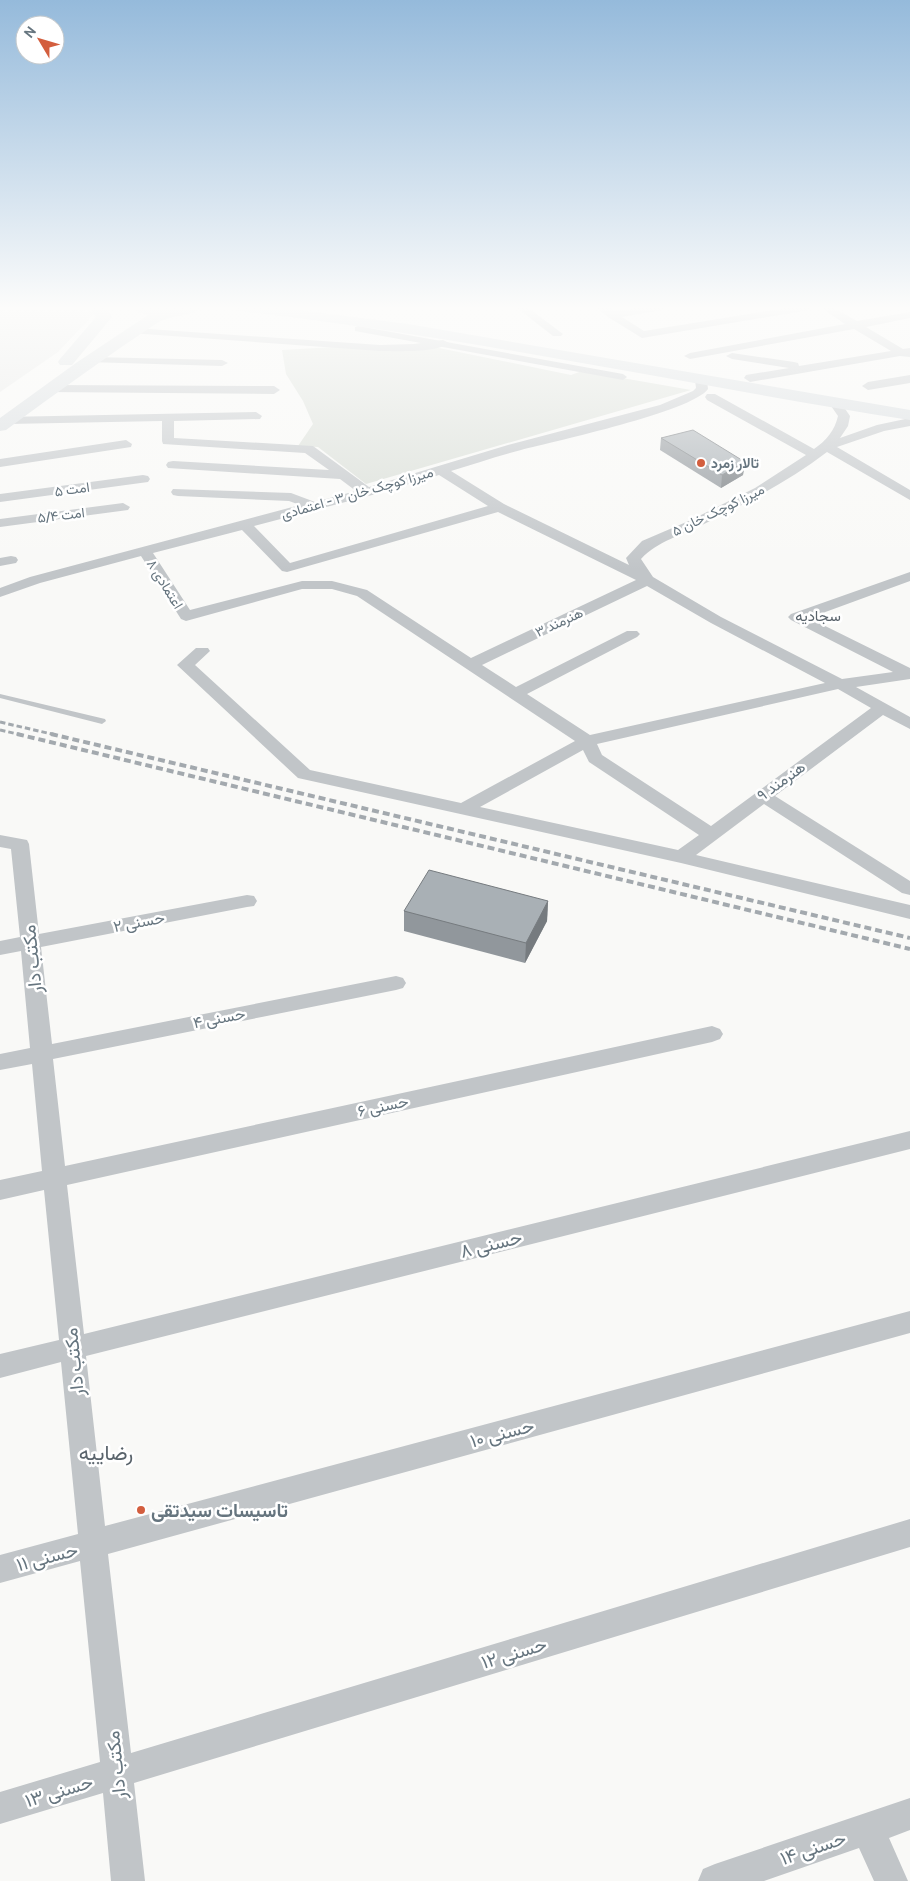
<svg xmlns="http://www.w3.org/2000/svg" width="910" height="1881" font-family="Cabin,Vazirmatn,sans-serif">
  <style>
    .built { fill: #e7e8e7 }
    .green { fill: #d9ded7 }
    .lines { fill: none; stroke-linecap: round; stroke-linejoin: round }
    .service { fill: #c1c5c8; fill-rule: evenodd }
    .pedestrian { fill: #c1c5c8; fill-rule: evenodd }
    .minor { fill: #c1c5c8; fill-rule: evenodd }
    .secondary { fill: #d6dbde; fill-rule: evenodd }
    .rail-far1 { stroke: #a3a9ae; stroke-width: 3; stroke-dasharray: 5.5 3; stroke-linecap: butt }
    .rail { stroke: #a3a9ae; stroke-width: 4; stroke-dasharray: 7 4; stroke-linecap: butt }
    .wall { fill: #91979c }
    .shaded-wall { fill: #767b7f }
    .building { fill: #a9b0b5; stroke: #767b7f }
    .poi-dot { fill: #d35e3e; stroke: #fff; stroke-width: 2 }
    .labels { text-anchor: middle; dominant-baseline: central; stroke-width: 5; stroke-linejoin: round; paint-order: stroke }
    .far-poi-label { font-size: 14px; font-weight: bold; fill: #66757f; stroke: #fff; text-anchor: start }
    .far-street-label { font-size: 14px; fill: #66757f; stroke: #fff }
    .far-neighbourhood-label { font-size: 15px; fill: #59636b; stroke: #fff }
    .street-label { font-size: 16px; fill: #66757f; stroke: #fff }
    .near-street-label { font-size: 19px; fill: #66757f; stroke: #fff }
    .near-poi-label { font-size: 19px; font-weight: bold; fill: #66757f; stroke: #fff; text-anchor: start }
    .near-neighbourhood-label { font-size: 21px; fill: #59636b; stroke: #fff }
  </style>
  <rect width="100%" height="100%" fill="#f9f9f7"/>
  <path class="built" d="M 0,307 L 85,307 L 95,313 L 58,352 L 0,392 Z"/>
  <path class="green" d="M 334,347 L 434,347 L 571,375 L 582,371 L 691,390 L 366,484 L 318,447 L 298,446 L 313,424 L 303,401 L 286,374 L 282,350 Z"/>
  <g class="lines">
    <path class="service" d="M 0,694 L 105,719 L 106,721 L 102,724 L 0,698 Z"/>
    <path class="pedestrian" d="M 358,326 L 623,374 L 627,377 L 623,380 L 355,331 L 355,327 Z"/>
    <g class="minor">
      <path d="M 516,307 L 527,307 L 563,334 L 561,336 L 553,336 Z"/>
      <path d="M 596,307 L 608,307 L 615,311 L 644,307 L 667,307 L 662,310 L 622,317 L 644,331 L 792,307 L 814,307 L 809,310 L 642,338 L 608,317 Z"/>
      <path d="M 820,307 L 832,307 L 857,321 L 910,312 L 910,318 L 866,327 L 903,349 L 910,348 L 910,357 L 900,356 L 750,382 L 744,378 L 746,375 L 789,368 L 732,359 L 726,356 L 732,353 L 794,362 L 798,363 L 799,366 L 891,351 L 854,329 L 690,359 L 684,356 L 690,353 L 845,324 Z"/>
      <path d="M 134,328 L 380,345 L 414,344 L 443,340 L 449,343 C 438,353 395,351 380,351 L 130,333 L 128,331 Z"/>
      <path d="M 92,357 L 222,360 L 228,363 L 222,366 L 88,362 L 86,360 L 88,358 Z"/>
      <path d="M 910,375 L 910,383 L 868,390 L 862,386 L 868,382 Z"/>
      <path d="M 701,376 L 707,380 L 708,389 C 691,412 555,441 521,450 C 497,456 474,464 451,471 L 504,504 L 629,565 L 626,558 L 642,541 L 691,520 L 755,488 L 806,455 L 707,400 L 705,397 L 707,394 L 715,394 L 814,449 C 826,441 835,430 838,416 L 829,403 L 831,400 L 839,400 L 850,416 L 848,426 L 840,438 L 877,425 L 910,418 L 910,426 L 884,431 L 837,447 L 910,490 L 910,500 L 827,452 C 789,481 747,503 704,524 C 681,536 659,540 641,559 L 653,577 L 721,617 L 842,679 L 893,672 L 791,620 L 788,617 L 791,614 L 910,572 L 910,581 L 809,618 L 910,668 L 910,679 L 856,687 L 910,717 L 910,729 L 883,715 L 775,796 L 910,881 L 910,895 L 902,893 L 764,804 L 696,855 L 910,905 L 910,919 L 681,863 L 298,778 L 177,665 L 196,648 L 208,648 L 210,651 L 195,665 L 310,770 L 461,803 L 575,741 L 357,596 L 332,589 L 302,589 L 186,621 L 181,619 L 141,556 L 40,583 L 0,597 L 0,588 L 30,577 L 300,505 L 289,501 L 178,496 L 173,495 L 171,492 L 173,489 L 291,493 L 315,502 L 356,491 L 340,479 L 168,468 L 166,465 L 168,462 L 173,461 L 329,470 L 305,453 L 163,444 L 162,441 L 162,421 L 8,424 L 4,423 L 2,420 L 4,417 L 256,412 L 262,416 L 260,419 L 174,421 L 174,438 L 313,446 L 369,487 L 508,445 L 660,405 L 693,391 L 696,388 L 695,380 ZM 439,475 L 488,506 L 290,563 L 254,526 L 372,495 ZM 498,512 L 636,580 L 471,658 L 367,590 L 332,581 L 302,581 L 190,610 L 153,553 L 242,530 L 282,571 L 287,572 ZM 647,586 L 711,623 L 825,683 L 590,735 L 527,694 L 637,637 L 640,634 L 637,631 L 627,631 L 516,687 L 482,665 ZM 838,689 L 871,708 L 711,826 L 602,755 L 597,744 ZM 583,750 L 589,762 L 699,835 L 678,850 L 480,807 Z"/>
      <path d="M 51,385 L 274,386 L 280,390 L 274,394 L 47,392 L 45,389 L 47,386 Z"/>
      <path d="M 126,440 L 132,444 L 131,447 L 0,467 L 0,459 Z"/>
      <path d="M 143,475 L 148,476 L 150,479 L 148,482 L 0,502 L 0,494 Z"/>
      <path d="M 123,503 L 130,507 L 128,510 L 0,527 L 0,519 Z"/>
      <path d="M 11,556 L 16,557 L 18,560 L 16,563 L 0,566 L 0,558 Z"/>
      <path d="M 0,835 L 27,840 L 29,844 L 39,934 L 247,895 L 254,896 L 257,901 L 254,906 L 247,907 L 41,947 L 52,1044 L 396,976 L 403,978 L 406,983 L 403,988 L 396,990 L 53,1059 L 65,1166 L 712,1026 L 720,1029 L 723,1034 L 720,1039 L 712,1042 L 67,1185 L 84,1334 L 910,1131 L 910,1149 L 86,1356 L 105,1526 L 910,1311 L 910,1333 L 108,1554 L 131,1753 L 910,1519 L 910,1547 L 134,1783 L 145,1881 L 111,1881 L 103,1793 L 0,1824 L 0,1792 L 100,1762 L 80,1561 L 0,1583 L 0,1555 L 78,1534 L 61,1362 L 0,1378 L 0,1354 L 59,1340 L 44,1190 L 0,1200 L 0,1180 L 42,1171 L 32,1064 L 0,1070 L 0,1054 L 30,1048 L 21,951 L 0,955 L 0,941 L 20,937 L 11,849 L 0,847 Z"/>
      <path d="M 910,1798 L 910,1830 L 889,1838 L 908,1881 L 874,1881 L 859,1848 L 764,1881 L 698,1881 L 703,1869 L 715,1864 Z"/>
    </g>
    <g class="secondary">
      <path d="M 91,307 L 106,307 L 112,317 L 72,365 L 60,365 L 58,362 L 60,359 L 96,317 Z"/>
      <path d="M 137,307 L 202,307 C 196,316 169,315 157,323 C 106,357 56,393 6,430 L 0,431 L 0,418 L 76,363 L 148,315 L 138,312 L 136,309 Z"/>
      <path d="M 232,307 L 276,307 L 408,324 L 910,410 L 910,420 C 686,385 465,336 239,311 L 234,310 Z"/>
    </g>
    <g class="rail-far1">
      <path d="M 0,722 L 56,735"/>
      <path d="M 0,730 L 22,735"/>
    </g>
    <g class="rail">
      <path d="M 17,734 L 910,949"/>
      <path d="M 51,734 L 910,938"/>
    </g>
  </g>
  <g class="wall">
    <path d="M 661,438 L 745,462 L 743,475 L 721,488 L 660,450 Z"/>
    <path d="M 548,901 L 547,921 L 525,963 L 404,931 L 404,911 Z"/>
  </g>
  <g class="shaded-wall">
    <path d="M 745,462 L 743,475 L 721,488 L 722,475 Z"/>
    <path d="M 548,901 L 547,921 L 525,963 L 526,943 Z"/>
  </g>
  <g class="building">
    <path d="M 693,430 L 745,462 L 722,475 L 661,438 Z"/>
    <path d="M 429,870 L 548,901 L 526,943 L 404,911 Z"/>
  </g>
  <linearGradient id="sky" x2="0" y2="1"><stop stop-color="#95badb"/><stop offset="0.54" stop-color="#fcfcfb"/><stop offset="1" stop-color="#fcfcfb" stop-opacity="0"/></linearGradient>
  <rect width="910" height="570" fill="url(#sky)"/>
  <g class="poi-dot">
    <circle cx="701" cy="463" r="5"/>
    <circle cx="141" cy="1510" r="5"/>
  </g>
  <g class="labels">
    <g class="far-poi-label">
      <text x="711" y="463">تالار زمرد</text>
    </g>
    <g class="far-street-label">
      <text transform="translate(72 489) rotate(-8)">امت ۵</text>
      <text transform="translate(357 493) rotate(-16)">میرزا کوچک خان ۳ - اعتمادی</text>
      <text transform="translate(718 510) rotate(-26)">میرزا کوچک خان ۵</text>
      <text transform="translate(61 515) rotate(-7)">امت ۵/۴</text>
      <text transform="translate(165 584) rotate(58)">اعتمادی ۸</text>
      <text transform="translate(559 622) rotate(-25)">هنرمند ۳</text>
    </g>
    <g class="far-neighbourhood-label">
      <text x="818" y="616">سجادیه</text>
    </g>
    <g class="street-label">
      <text transform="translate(781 781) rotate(-36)">هنرمند ۹</text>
      <text transform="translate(139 922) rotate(-11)">حسنی ۲</text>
      <text transform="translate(219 1018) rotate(-11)">حسنی ۴</text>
      <text transform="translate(383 1106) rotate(-12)">حسنی ۶</text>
    </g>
    <g class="near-street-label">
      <text transform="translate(32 959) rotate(-96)">مکتب دار</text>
      <text transform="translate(491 1244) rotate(-14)">حسنی ۸</text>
      <text transform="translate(74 1362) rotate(-96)">مکتب دار</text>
      <text transform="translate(502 1433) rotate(-15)">حسنی ۱۰</text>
      <text transform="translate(47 1557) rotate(-15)">حسنی ۱۱</text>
      <text transform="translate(514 1653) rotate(-17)">حسنی ۱۲</text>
      <text transform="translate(116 1765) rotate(-96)">مکتب دار</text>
      <text transform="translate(59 1791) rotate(-17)">حسنی ۱۳</text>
      <text transform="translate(813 1848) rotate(-19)">حسنی ۱۴</text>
    </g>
    <g class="near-poi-label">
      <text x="151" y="1510">تاسیسات سیدتقی</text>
    </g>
    <g class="near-neighbourhood-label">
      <text x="106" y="1452">رضاییه</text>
    </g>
  </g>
  <g transform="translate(40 40) rotate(308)"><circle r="24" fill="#ffffff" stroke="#c2c8cc"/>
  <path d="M0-4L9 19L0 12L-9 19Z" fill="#d35e3e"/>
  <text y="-8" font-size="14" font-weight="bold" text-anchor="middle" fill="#66757f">N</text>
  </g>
</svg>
